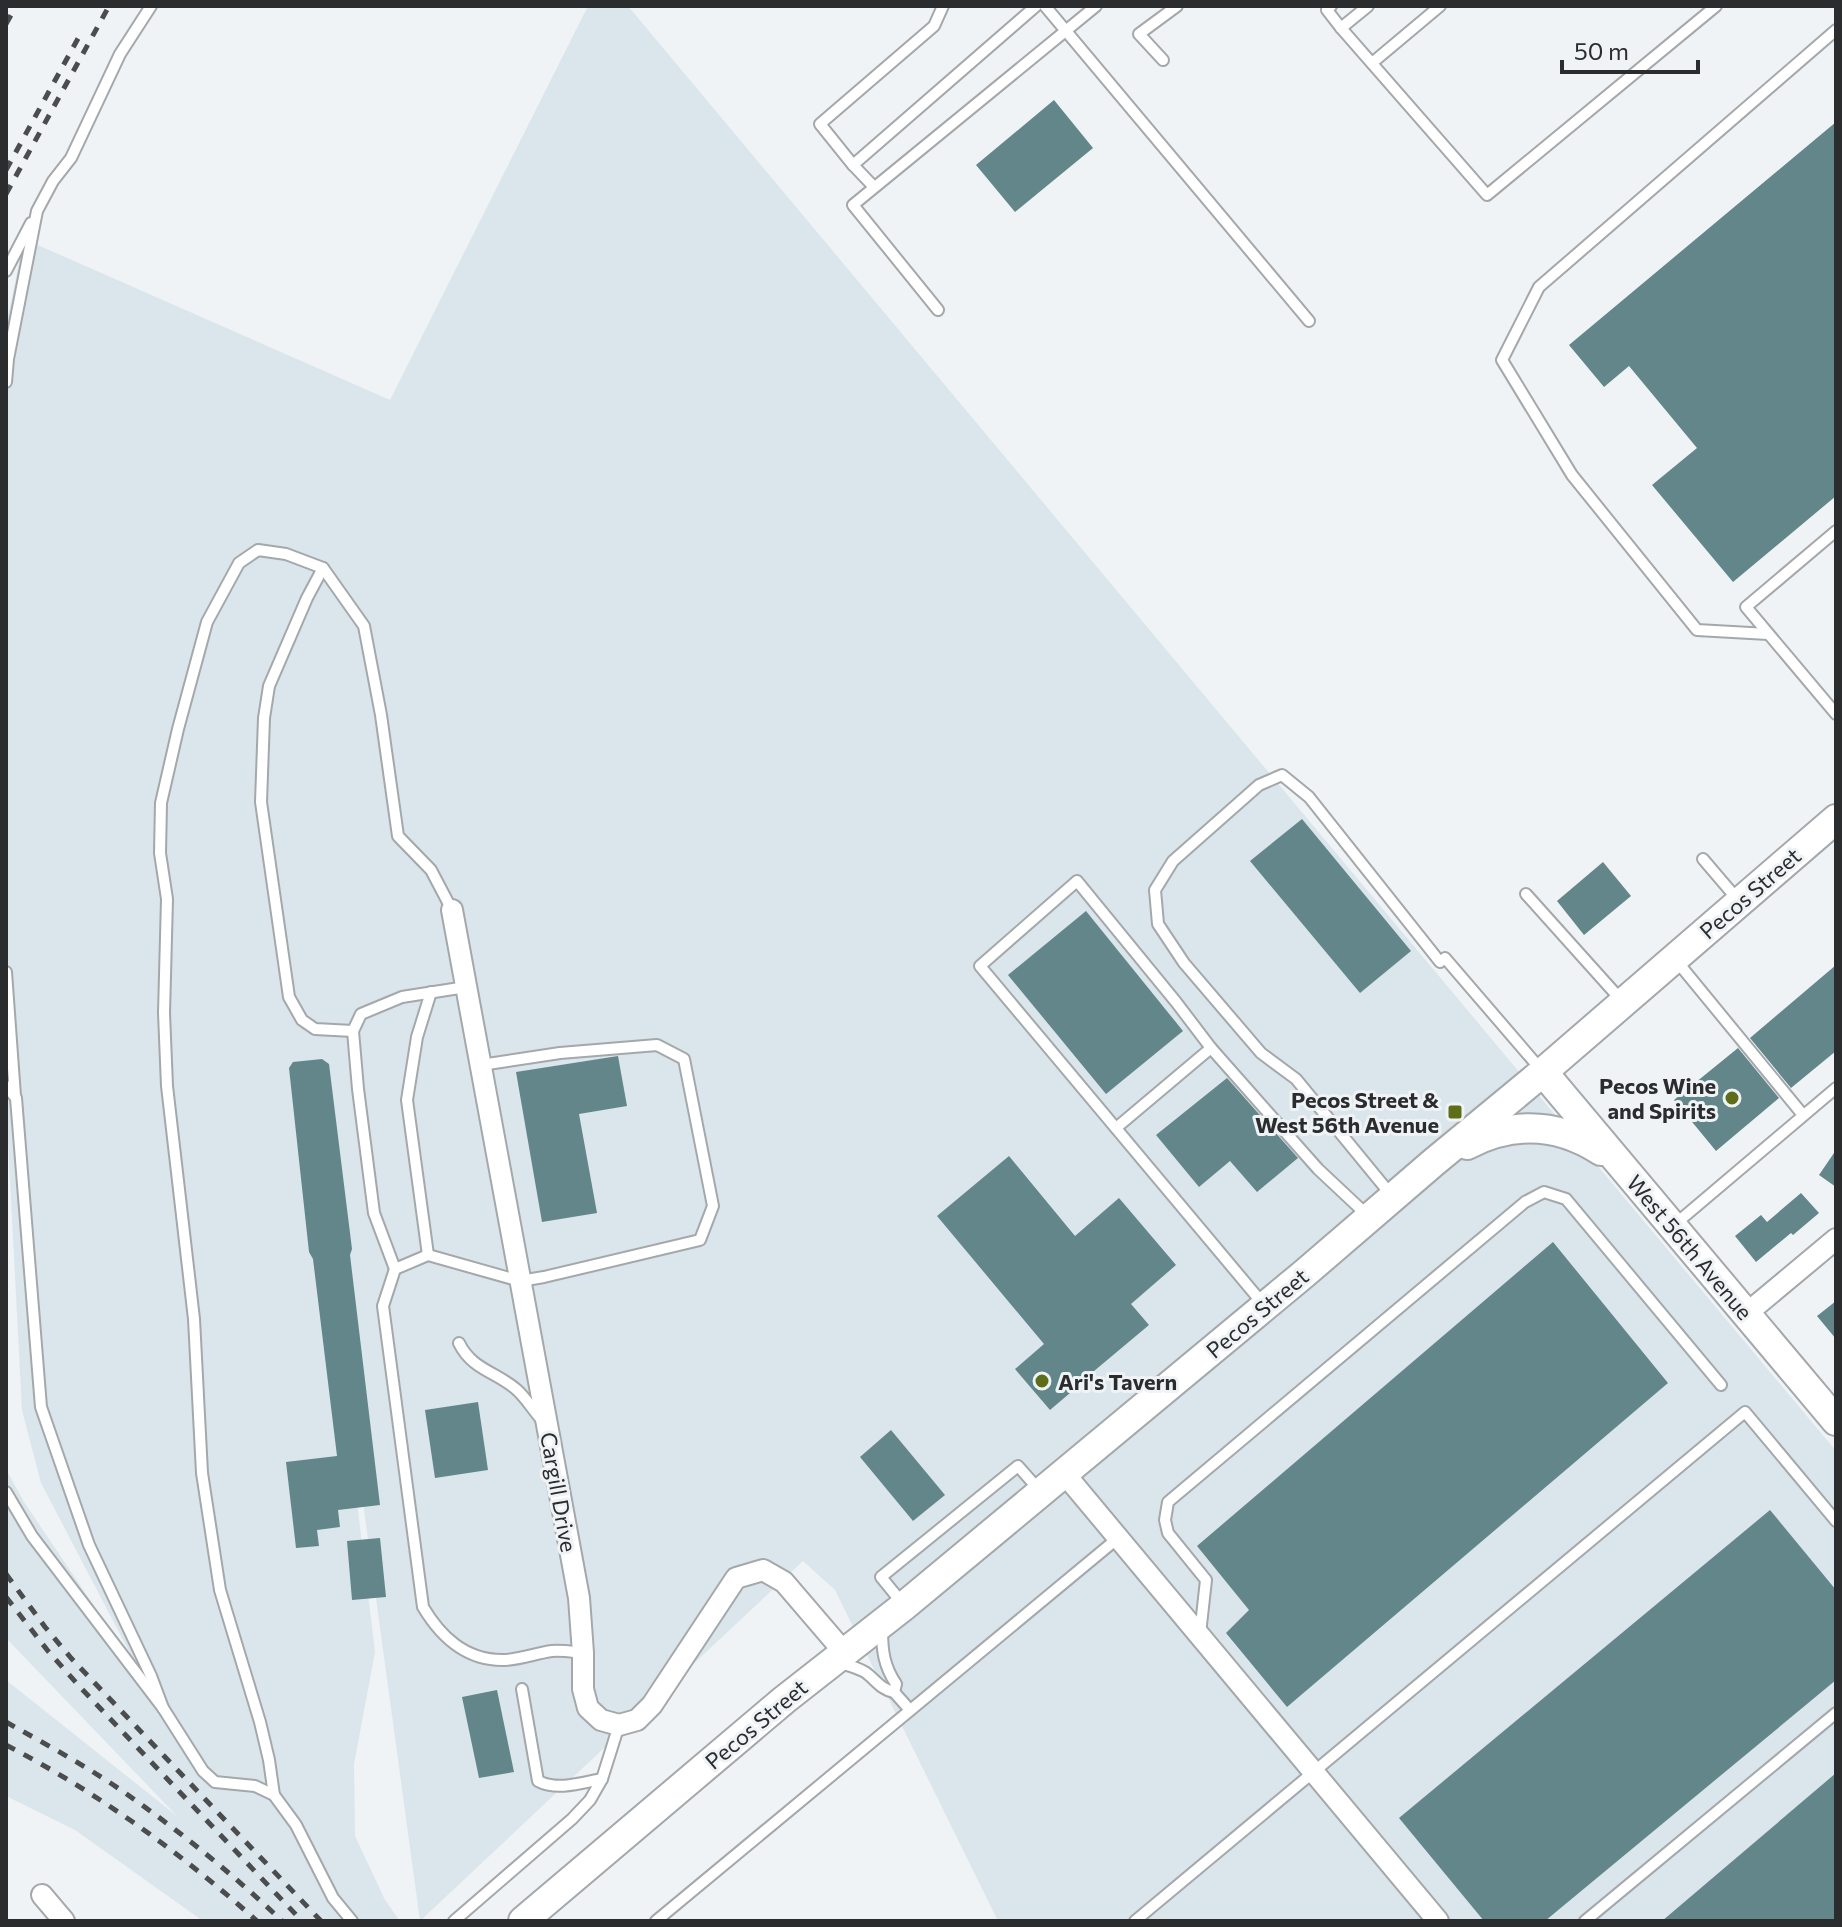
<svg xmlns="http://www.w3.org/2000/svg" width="1842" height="1927" font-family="Commissioner,sans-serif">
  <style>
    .built { fill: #dae6ec }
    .building { fill: #62868a }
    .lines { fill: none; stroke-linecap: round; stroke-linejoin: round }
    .lane-casing { stroke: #a4a8aa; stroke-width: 14 }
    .street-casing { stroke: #a4a8aa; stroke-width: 24 }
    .secondary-casing { stroke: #a4a8aa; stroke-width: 32 }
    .lane { stroke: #fff; stroke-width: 10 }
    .street { stroke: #fff; stroke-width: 20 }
    .secondary { stroke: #fff; stroke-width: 28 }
    .rail { stroke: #4a4c4d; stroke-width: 5; stroke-dasharray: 10 10; stroke-linecap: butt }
    .poi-dot { fill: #5e6d18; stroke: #eff3f5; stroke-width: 3 }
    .labels { text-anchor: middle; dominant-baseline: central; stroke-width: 6; stroke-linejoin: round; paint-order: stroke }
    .street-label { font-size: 22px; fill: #2a2c2d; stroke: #eff3f5 }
    .poi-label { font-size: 22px; font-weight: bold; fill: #2a2c2d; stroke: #eff3f5; text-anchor: end }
  </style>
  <rect width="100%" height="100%" fill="#eff3f5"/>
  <path class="built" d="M 588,6 L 628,6 L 1836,1451 L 1836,1921 L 998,1921 L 835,1590 L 803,1561 L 420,1921 L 313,1136 L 375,1652 L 354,1764 L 355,1836 L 385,1900 L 400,1921 L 203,1921 L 75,1830 L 6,1796 L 6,1680 L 177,1816 L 6,1638 L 6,1469 L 24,1502 L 144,1680 L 41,1483 L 22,1410 L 6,1104 L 6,326 L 24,239 L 390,400 Z"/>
  <g class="building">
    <path d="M 1054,100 L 1093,148 L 1015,212 L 976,165 Z"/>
    <path d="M 1836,122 L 1836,496 L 1733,582 L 1652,485 L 1697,448 L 1629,366 L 1604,387 L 1569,345 Z"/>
    <path d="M 1302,819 L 1411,951 L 1360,993 L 1250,861 Z"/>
    <path d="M 1603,862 L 1631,896 L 1584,935 L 1557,901 Z"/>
    <path d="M 1086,911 L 1183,1031 L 1106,1094 L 1008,975 Z"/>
    <path d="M 1836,965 L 1836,1051 L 1791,1088 L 1750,1038 Z"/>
    <path d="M 1738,1048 L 1779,1098 L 1716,1151 L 1674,1100 Z"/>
    <path d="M 618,1056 L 627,1106 L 579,1114 L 597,1213 L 542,1222 L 516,1072 Z"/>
    <path d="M 322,1059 L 329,1064 L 352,1249 L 350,1255 L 380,1505 L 338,1510 L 340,1527 L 317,1530 L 319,1546 L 296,1548 L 286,1462 L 337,1456 L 313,1259 L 309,1252 L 289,1068 L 293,1062 Z"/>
    <path d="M 1227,1078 L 1298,1158 L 1257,1192 L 1230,1161 L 1199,1187 L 1156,1135 Z"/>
    <path d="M 1836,1150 L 1836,1187 L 1819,1175 Z"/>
    <path d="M 1009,1156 L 1075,1236 L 1119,1198 L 1176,1265 L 1131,1304 L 1149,1325 L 1069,1392 L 1070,1393 L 1050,1410 L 1015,1369 L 1044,1344 L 937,1216 Z"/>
    <path d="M 1801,1193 L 1819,1213 L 1793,1235 L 1791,1233 L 1756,1262 L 1735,1236 L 1761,1215 L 1767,1222 Z"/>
    <path d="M 1553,1242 L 1668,1383 L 1287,1707 L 1226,1633 L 1249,1610 L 1197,1546 Z"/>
    <path d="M 1836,1301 L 1836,1339 L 1817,1316 Z"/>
    <path d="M 478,1402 L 488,1470 L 435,1478 L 425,1410 Z"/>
    <path d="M 891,1430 L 945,1495 L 913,1521 L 860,1457 Z"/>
    <path d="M 1770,1510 L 1836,1590 L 1836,1680 L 1545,1921 L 1484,1921 L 1399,1818 Z"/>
    <path d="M 380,1538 L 386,1597 L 352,1600 L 347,1541 Z"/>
    <path d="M 497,1690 L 514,1772 L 479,1778 L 462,1697 Z"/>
    <path d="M 1836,1773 L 1836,1921 L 1662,1921 Z"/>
  </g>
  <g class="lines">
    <defs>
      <g id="lane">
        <path d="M 1045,6 L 1309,321"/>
        <path d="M 1331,6 L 1327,10 L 1341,28 L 1487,195 L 1716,6"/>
        <path d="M 1341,28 L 1368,6"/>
        <path d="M 1163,60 L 1139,34 L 1177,6"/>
        <path d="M 1372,63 L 1440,6"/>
        <path d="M 853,165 L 820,124 L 934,26 L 943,6"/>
        <path d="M 874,187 L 853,165 L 1036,6"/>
        <path d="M 6,271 L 31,223"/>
        <path d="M 938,310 L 853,205 L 1096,6"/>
        <path d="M 6,382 L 8,359 L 37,211 L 53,181 L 71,158 L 120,54 L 151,6"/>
        <path d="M 1836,531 L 1746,607 L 1836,714"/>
        <path d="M 323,568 L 364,626 L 381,715 L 398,836 L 431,870 L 452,910"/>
        <path d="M 1768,634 L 1697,630 L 1572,475 L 1502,360 L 1539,287 L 1836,30"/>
        <path d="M 1703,859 L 1738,900"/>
        <path d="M 1526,894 L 1622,1001"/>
        <path d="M 1445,958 L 1543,1072"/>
        <path d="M 1675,959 L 1803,1115"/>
        <path d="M 6,972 L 15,1096"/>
        <path d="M 1211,1048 L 1176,1002 L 1077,881 L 980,966 L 1264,1305"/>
        <path d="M 481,1065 L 560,1053 L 657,1045 L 684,1059 L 713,1206 L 700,1240 L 544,1277 L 520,1281 L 428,1255 L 395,1269 L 383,1306 L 423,1607 C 441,1637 465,1660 502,1660 C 519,1660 536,1653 552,1651 C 562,1650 573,1652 583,1653"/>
        <path d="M 6,1086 L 16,1098 L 41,1407 L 89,1545 L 151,1676 L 163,1708"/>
        <path d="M 1116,1128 L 1211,1048 L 1318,1169 L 1367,1215"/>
        <path d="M 1392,1196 L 1296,1079 L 1261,1053 L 1184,963 L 1158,924 L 1155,890 L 1173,861 L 1259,785 L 1282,775 L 1309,797 L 1440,962"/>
        <path d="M 1673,1226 L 1836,1088"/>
        <path d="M 428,1255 L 407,1100 L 417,1037 L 431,992"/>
        <path d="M 395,1269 L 374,1213 L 358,1089 L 353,1031 L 361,1014 L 402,997 L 466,987"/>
        <path d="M 459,1343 C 472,1370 497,1372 517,1390 C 526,1398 533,1410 541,1419"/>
        <path d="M 6,1492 L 32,1536 L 163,1708 L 203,1771 L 215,1782 L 255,1786 L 274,1795 L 296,1825 L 333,1898 L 352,1921"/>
        <path d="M 903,1604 L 881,1577 L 1018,1466 L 1040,1491"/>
        <path d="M 882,1629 C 882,1651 884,1666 896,1684 L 894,1692"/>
        <path d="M 1200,1634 L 1206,1580 L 1168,1533 L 1165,1520 L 1168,1502 L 1525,1202 L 1544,1192 L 1566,1199 L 1721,1385"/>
        <path d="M 837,1662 C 847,1665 856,1667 865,1672 C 875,1679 881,1690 894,1692 L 910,1710"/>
        <path d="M 522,1689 L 538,1781 C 557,1791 581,1783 602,1779"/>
        <path d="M 274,1795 L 269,1760 L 260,1722 L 220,1590 L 202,1473 L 194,1319 L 167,1086 L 164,1013 L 167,899 L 160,853 L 161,803 L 178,729 L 207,622 L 239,563 L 258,550 L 286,554 L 323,568 L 307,598 L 269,686 L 264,718 L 261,802 L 289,997 L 302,1020 L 315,1029 L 353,1031"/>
        <path d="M 454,1921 L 572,1819 L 590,1800 L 602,1779 L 619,1725"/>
        <path d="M 656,1921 L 1118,1538"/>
        <path d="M 1135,1921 L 1745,1412 L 1836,1521"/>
        <path d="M 1585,1921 L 1836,1713"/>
      </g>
      <g id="street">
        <path d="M 452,910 L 579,1598 L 583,1653 L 583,1689 L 588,1708 L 601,1720 L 619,1725 L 637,1720 L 652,1705 L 736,1578 L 763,1570 L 784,1582 L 844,1652"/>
        <path d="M 1746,1314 L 1836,1239"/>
        <path d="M 1064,1473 L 1438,1921"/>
        <path d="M 42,1895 L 64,1921"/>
      </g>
      <g id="secondary">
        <path d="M 1543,1072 L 1836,1421"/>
        <path d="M 1467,1145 C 1513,1121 1558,1123 1601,1151"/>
        <path d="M 523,1921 L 784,1700 L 904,1606 L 1305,1273 L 1434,1162 L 1543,1072 L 1836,819"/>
      </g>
    </defs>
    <use href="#lane" class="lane-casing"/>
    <use href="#street" class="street-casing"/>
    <use href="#secondary" class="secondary-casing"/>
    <use href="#lane" class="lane"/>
    <use href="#street" class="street"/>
    <use href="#secondary" class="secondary"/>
    <g class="rail">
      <path d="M 6,24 L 16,6"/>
      <path d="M 6,170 L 81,33"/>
      <path d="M 6,194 L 109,6"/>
      <path d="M 6,1574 L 45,1627 L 71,1658 L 321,1921"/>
      <path d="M 6,1597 L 48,1651 L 80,1687 L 302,1921"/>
      <path d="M 6,1722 C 47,1745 90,1768 128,1795 C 182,1833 235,1876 282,1921"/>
      <path d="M 6,1745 C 97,1792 181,1853 257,1921"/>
    </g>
  </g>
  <g class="poi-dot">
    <circle cx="1732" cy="1098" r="8"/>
    <rect x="1447" y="1104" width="16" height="16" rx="4"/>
    <circle cx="1042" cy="1381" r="8"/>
  </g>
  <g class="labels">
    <g class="street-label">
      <text transform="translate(1750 893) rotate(-41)">Pecos Street</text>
      <text transform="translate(1690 1247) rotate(50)">West 56th Avenue</text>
      <text transform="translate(1257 1313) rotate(-40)">Pecos Street</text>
      <text transform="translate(559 1492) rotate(80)">Cargill Drive</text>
      <text transform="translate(756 1724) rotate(-40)">Pecos Street</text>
    </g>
    <g class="poi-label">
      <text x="1716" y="1085">Pecos Wine<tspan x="1716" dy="25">and Spirits</tspan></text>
      <text x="1439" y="1099">Pecos Street &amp;<tspan x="1439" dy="25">West 56th Avenue</tspan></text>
      <text x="1058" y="1381" text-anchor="start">Ari's Tavern</text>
    </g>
  </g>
  <rect width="1842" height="1927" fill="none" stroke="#2a2c2d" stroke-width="16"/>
  <path d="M1562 60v12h136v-12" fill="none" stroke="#2a2c2d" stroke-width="4"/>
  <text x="1574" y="60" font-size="24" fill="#2a2c2d" stroke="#eff3f5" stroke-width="6" paint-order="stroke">50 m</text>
</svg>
